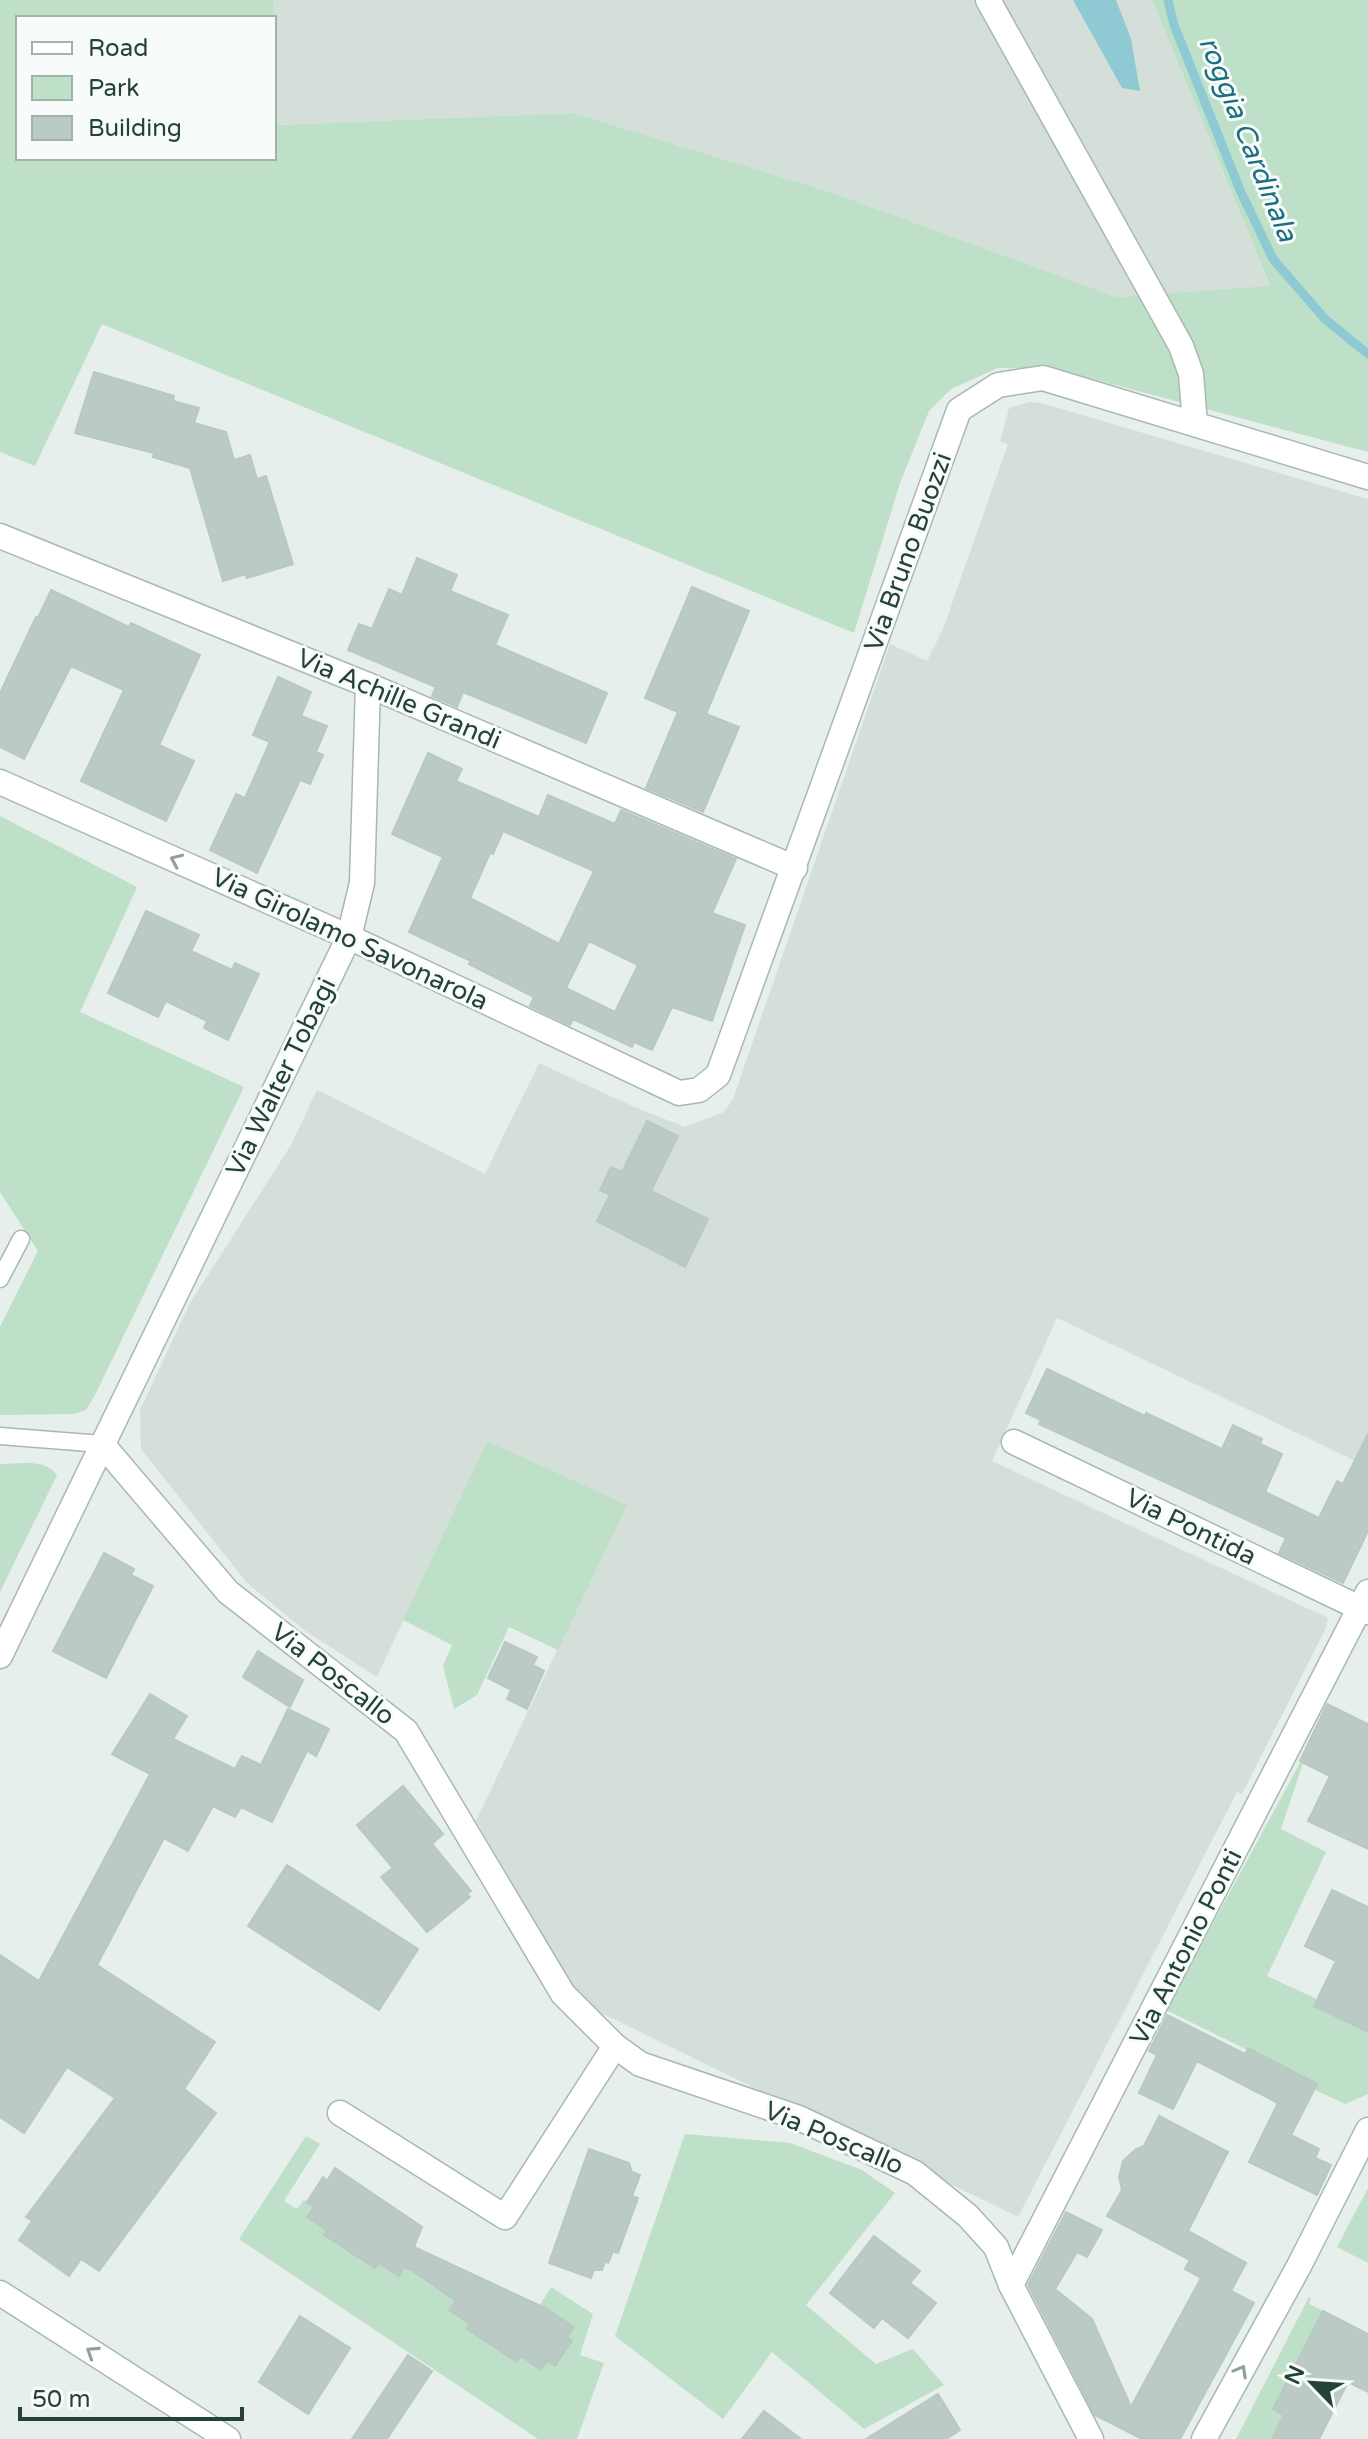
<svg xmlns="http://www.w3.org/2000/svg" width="1368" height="2439" font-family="'Varela Round',sans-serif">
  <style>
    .built { fill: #d4dfda }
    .green { fill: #bfe0c8 }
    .water { fill: #8ec9d4 }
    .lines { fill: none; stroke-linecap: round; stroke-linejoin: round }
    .stream { stroke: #8ec9d4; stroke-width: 9 }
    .building { fill: #bbcac4; stroke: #b8c9c2; stroke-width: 2; fill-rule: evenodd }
    .lane-casing { stroke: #a8b8b2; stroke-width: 19 }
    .street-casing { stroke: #a8b8b2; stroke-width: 27 }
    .lane { stroke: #fff; stroke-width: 16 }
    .street { stroke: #fff; stroke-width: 24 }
    .oneway { stroke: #92a09c }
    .labels { text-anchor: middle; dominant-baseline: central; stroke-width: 6; stroke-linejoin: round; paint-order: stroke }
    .street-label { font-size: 26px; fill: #24423a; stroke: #f7fbf9 }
    .water-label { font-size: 28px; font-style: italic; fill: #1c6f80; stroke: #f7fbf9 }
  </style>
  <rect width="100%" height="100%" fill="#e6efeb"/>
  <g class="built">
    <path d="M 273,0 L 1152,0 L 1270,287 L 1117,297 L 836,194 L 574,113 L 277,125 Z"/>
    <path d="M 1029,402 L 1041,403 L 1368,499 L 1368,1467 L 1057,1318 L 992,1461 L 1328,1618 L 1325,1630 L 1242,1794 L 1237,1792 L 1018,2217 L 583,2004 L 476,1821 L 626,1505 L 487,1441 L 377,1677 L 304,1630 L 247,1583 L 141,1449 L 140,1410 L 190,1303 L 291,1145 L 317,1090 L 485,1174 L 539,1063 L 632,1106 L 685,1127 L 724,1112 L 733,1099 L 890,644 L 927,661 L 943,629 L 1008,444 L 1000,442 L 1009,408 Z"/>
  </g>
  <g class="green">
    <path d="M 0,0 L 273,0 L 274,18 L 18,18 L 18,158 L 274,158 L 274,31 L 278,125 L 574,113 L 836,194 L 1117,297 L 1270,286 L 1152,0 L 1368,0 L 1368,452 L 1055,369 L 998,368 L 951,389 L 929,411 L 900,483 L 854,633 L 102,324 L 35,466 L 0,452 Z"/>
    <path d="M 0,816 L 137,887 L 80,1012 L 244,1087 L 95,1395 L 86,1410 L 73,1414 L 0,1415 L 0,1327 L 38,1251 L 0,1192 Z"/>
    <path d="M 487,1441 L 627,1505 L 558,1650 L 509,1627 L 477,1695 L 454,1709 L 443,1666 L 452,1645 L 403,1620 Z"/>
    <path d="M 0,1464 C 18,1464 46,1458 57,1475 L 0,1592 Z"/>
    <path d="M 1301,1761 L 1303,1763 L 1281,1829 L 1326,1852 L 1267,1976 L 1317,1999 L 1368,2032 L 1368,2094 L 1345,2104 L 1315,2090 L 1317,2084 L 1166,2010 Z"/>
    <path d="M 685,2134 L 790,2143 L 862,2170 L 895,2193 L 806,2305 L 876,2364 L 913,2349 L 944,2385 L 864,2429 L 772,2352 L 723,2419 L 615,2336 Z"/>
    <path d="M 306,2136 L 320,2144 L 284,2201 L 297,2209 L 304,2200 L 314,2207 L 307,2217 L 327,2230 L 324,2236 L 374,2268 L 378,2263 L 399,2276 L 404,2267 L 413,2272 L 420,2262 L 456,2301 L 450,2310 L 470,2324 L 467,2329 L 517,2362 L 521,2356 L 541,2369 L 547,2361 L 555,2366 L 572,2341 L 567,2337 L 574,2326 L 540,2305 L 551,2287 L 593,2314 L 580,2355 L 604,2363 L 577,2439 L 538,2439 L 239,2239 Z"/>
    <path d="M 1368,2188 L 1368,2263 L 1337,2247 Z"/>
    <path d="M 1309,2297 L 1311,2298 L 1309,2304 L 1323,2311 L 1273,2409 L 1284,2415 L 1272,2439 L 1236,2439 Z"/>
  </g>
  <path class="water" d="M 1073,0 L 1116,0 L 1131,39 L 1140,91 L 1122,88 Z"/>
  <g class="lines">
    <path class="stream" d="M 1168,0 L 1174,25 L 1240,190 L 1273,259 L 1325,319 L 1368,354"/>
  </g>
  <g class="building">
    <path d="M 94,372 L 174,396 L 173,401 L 199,408 L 194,423 L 226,432 L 234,460 L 250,455 L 257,479 L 266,476 L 293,564 L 247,578 L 246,574 L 223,581 L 190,468 L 153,457 L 154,453 L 75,433 Z"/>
    <path d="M 417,558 L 457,575 L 450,591 L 508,615 L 495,645 L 607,693 L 586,743 L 463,692 L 457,707 L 432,696 L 436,687 L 348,650 L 359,624 L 372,629 L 389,589 L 402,595 Z"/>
    <path d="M 692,587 L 749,611 L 706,714 L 739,727 L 703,812 L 646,788 L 678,712 L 645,698 Z"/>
    <path d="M 51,590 L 129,627 L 131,623 L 200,655 L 159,745 L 194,761 L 166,821 L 81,781 L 124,690 L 71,666 L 24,759 L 0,747 L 0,693 L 36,617 L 38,618 Z"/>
    <path d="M 278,677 L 311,692 L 301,716 L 327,726 L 316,752 L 323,755 L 310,784 L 300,780 L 257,873 L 210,850 L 236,794 L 245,798 L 270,742 L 253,735 Z"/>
    <path d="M 428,753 L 462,769 L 456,781 L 539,817 L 548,795 L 615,824 L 621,810 L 736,859 L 712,913 L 745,925 L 712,1021 L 672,1007 L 652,1050 L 634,1042 L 632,1047 L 573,1019 L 570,1025 L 530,1006 L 534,997 L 469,964 L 471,961 L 409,932 L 443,857 L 392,834 ZM 503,831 L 594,871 L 559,944 L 470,898 L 490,853 L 493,854 ZM 589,941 L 638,965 L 615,1012 L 566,988 Z"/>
    <path d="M 146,911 L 199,935 L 191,951 L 232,970 L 235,963 L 259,974 L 228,1040 L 204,1028 L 207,1021 L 166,1001 L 158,1017 L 108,993 Z"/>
    <path d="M 647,1121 L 678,1136 L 651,1191 L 708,1219 L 685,1267 L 597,1221 L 610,1195 L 600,1190 L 611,1167 L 622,1172 Z"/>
    <path d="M 1047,1369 L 1145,1416 L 1146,1413 L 1222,1449 L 1233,1425 L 1262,1439 L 1260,1444 L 1282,1454 L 1265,1492 L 1319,1518 L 1337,1481 L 1343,1484 L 1368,1434 L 1368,1531 L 1343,1583 L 1279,1553 L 1286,1538 L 1039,1424 L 1041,1420 L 1026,1413 Z"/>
    <path d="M 104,1553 L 134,1569 L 131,1575 L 153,1586 L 106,1678 L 53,1651 Z"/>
    <path d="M 505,1642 L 537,1657 L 533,1665 L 544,1671 L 527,1709 L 507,1699 L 511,1690 L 488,1678 Z"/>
    <path d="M 258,1651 L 303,1680 L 290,1707 L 243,1677 Z"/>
    <path d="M 150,1694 L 187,1716 L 173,1739 L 235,1769 L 242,1756 L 261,1765 L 288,1709 L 329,1729 L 316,1756 L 307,1751 L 272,1822 L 241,1807 L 235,1817 L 213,1806 L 188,1851 L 164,1838 L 97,1965 L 215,2042 L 184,2089 L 216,2113 L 99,2271 L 81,2259 L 69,2276 L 19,2240 L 32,2221 L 26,2217 L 115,2098 L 67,2067 L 24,2133 L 0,2117 L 0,1955 L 39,1981 L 150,1774 L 112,1754 Z"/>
    <path d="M 1327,1704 L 1368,1724 L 1368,1849 L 1308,1821 L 1330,1776 L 1300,1761 Z"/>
    <path d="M 403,1786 L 443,1834 L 432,1844 L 471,1891 L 467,1894 L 470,1897 L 427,1932 L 381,1877 L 393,1868 L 357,1825 Z"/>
    <path d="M 287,1865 L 418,1949 L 379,2010 L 248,1926 Z"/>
    <path d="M 1332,1890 L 1368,1907 L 1368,2032 L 1314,2006 L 1336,1961 L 1305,1946 Z"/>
    <path d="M 1167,2015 L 1245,2054 L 1248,2048 L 1317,2084 L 1291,2135 L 1319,2149 L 1315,2158 L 1331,2165 L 1317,2195 L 1249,2162 L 1278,2103 L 1197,2061 L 1173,2109 L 1139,2093 L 1157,2055 L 1149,2051 Z"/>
    <path d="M 1159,2116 L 1228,2152 L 1188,2231 L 1246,2263 L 1231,2291 L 1254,2303 L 1180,2439 L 1142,2439 L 1095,2415 L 1028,2285 L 1066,2212 L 1102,2230 L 1087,2257 L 1077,2252 L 1055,2289 L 1092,2319 L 1131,2407 L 1201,2278 L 1185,2269 L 1190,2260 L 1107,2216 L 1122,2190 L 1119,2177 L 1123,2161 L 1136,2149 L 1144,2146 Z"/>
    <path d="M 589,2149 L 629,2163 L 632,2172 L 640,2175 L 632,2196 L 638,2198 L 618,2253 L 613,2251 L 608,2263 L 605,2261 L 602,2270 L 594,2270 L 591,2278 L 549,2263 Z"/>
    <path d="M 335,2168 L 422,2227 L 414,2247 L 545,2308 L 574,2327 L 567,2337 L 572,2341 L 555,2366 L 547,2361 L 541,2370 L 521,2356 L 517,2362 L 467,2329 L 470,2324 L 449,2310 L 456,2301 L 413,2271 L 404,2267 L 399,2276 L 378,2263 L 375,2268 L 324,2235 L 327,2230 L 307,2217 L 314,2207 L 307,2202 L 323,2177 L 327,2181 Z"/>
    <path d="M 874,2236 L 920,2271 L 910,2283 L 936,2303 L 908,2338 L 882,2318 L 874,2328 L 830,2293 Z"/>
    <path d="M 1323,2311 L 1368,2334 L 1368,2392 L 1348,2382 L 1319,2439 L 1272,2439 L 1284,2415 L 1273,2409 Z"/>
    <path d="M 300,2316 L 350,2348 L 308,2414 L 259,2382 Z"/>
    <path d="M 408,2355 L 432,2371 L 387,2439 L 352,2439 Z"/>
    <path d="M 938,2394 L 960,2430 L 946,2439 L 866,2439 Z"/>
    <path d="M 764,2411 L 801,2439 L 742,2439 Z"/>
  </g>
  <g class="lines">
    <defs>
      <g id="lane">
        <path d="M 0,1279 L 21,1239"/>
        <path d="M 0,1436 L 102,1444"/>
      </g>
      <g id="street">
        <path d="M 988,0 L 1181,346 L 1191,374 L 1195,424"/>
        <path d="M 0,536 L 368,685 L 795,868"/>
        <path d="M 0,782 L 349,937 L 679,1093 L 699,1090 L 718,1075 L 959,410 L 998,385 L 1043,378 L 1368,477"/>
        <path d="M 1014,1442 L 1368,1612"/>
        <path d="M 102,1444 L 228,1592 L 406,1731 L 563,1994 L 615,2046 L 640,2064 L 799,2118 L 915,2173 L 968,2216 L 996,2247 L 1011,2285 L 1091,2439"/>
        <path d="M 0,1656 L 349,937 L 362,883 L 368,685"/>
        <path d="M 340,2113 L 505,2217 L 615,2046"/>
        <path d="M 1011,2285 L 1368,1592"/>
        <path d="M 0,2293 L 228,2439"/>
        <path d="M 1204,2439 L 1299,2266 L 1368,2130"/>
      </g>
    </defs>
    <use href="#lane" class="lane-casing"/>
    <use href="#street" class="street-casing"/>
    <use href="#lane" class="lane"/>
    <use href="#street" class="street"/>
  </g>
  <defs><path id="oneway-chevron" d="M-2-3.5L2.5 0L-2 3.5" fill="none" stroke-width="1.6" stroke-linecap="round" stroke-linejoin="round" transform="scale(2)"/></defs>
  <g class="oneway">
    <use href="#oneway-chevron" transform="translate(176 860) rotate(-156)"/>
    <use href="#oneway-chevron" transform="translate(92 2352) rotate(-147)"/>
    <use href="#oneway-chevron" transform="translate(1241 2371) rotate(-61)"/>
  </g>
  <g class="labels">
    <g class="street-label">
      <text transform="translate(908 552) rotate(-70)">Via Bruno Buozzi</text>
      <text transform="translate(399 699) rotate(23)">Via Achille Grandi</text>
      <text transform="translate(350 939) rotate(25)">Via Girolamo Savonarola</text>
      <text transform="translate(281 1077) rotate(-64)">Via Walter Tobagi</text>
      <text transform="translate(1191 1527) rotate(26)">Via Pontida</text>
      <text transform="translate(333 1674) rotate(38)">Via Poscallo</text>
      <text transform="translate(1186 1947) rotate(-63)">Via Antonio Ponti</text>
      <text transform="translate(834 2138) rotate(23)">Via Poscallo</text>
    </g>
    <g class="water-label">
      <text transform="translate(1248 139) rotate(68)">roggia Cardinala</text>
    </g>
  </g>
  <rect x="16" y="16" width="260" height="144" fill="#f7fbf9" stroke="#a3b1ad" stroke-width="2"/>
  <rect x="32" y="42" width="40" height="12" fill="#ffffff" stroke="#a3b1ad" stroke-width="2"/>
  <text x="88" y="56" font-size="24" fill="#24423a">Road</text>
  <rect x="32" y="76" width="40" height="24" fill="#bfe0c8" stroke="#a3b1ad" stroke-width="2"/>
  <text x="88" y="96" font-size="24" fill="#24423a">Park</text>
  <rect x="32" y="116" width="40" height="24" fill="#bbcac4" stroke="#a3b1ad" stroke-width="2"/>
  <text x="88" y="136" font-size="24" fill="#24423a">Building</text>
  <g transform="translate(1312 2383) rotate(295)" stroke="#f7fbf9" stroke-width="6" paint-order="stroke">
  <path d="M0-6L14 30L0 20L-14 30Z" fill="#24423a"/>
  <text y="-12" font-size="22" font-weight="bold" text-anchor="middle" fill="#24423a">N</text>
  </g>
  <path d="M20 2407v12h222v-12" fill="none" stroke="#24423a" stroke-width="4"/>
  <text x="32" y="2407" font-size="24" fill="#24423a" stroke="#f7fbf9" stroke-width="6" paint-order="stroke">50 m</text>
</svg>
